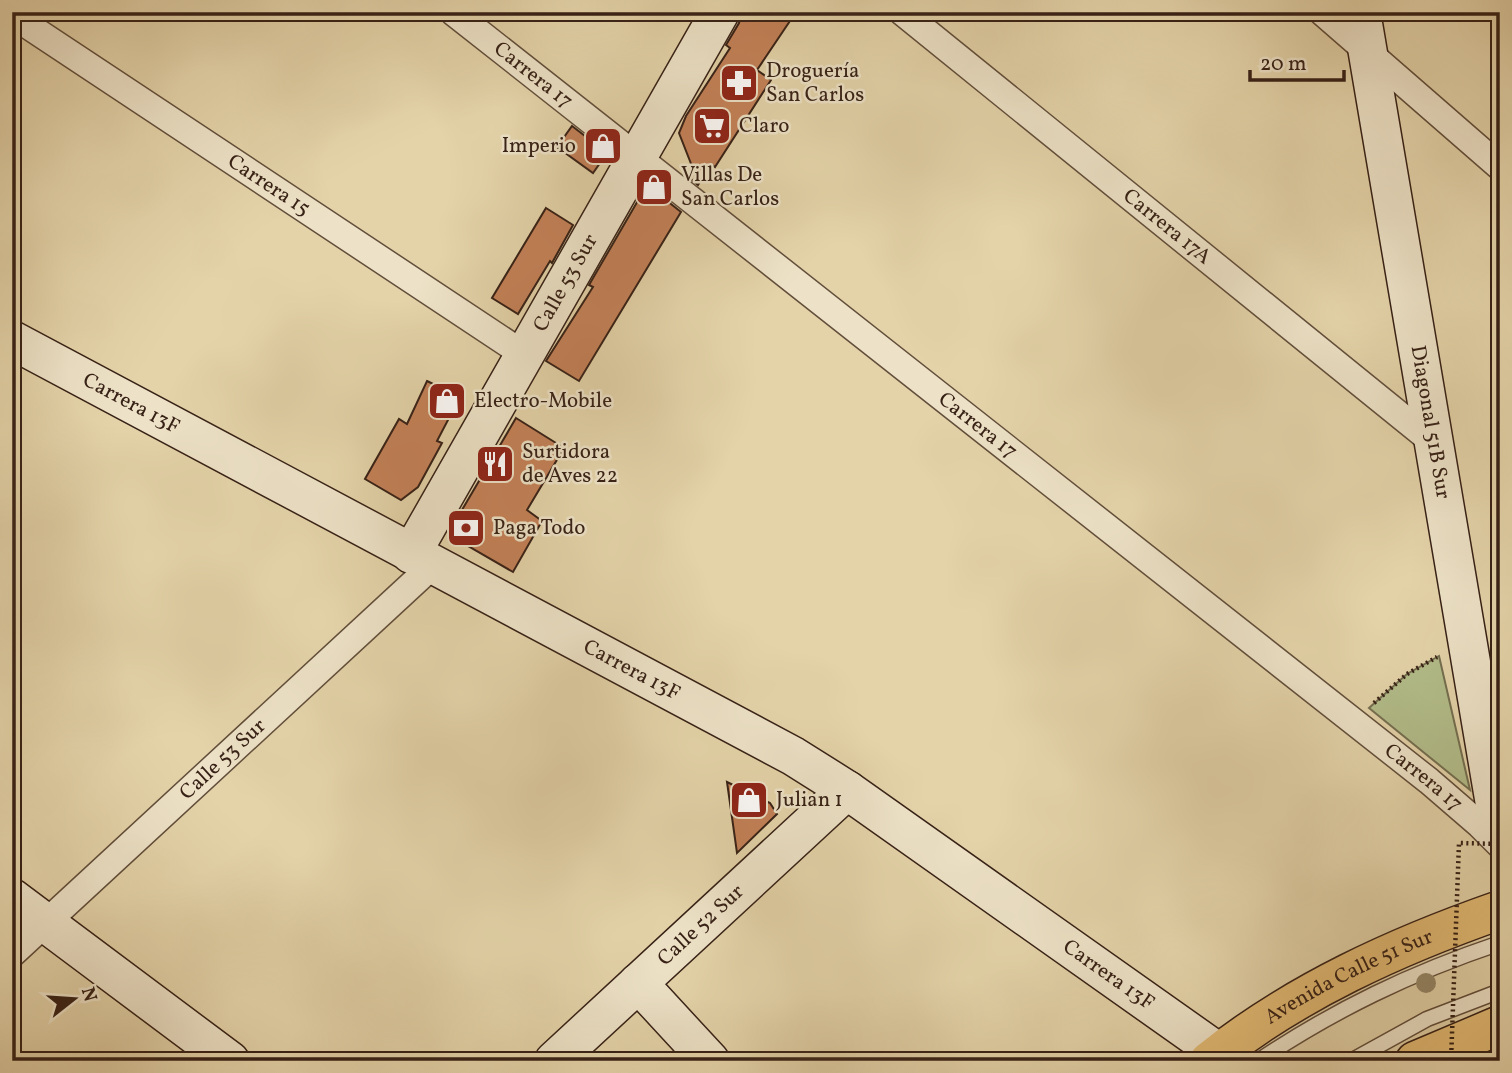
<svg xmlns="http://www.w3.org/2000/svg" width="1512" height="1073" font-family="Vollkorn,serif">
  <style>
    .green { fill: #b2bd8a; stroke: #746f50; stroke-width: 2 }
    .building { fill: #c48158; stroke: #372116; stroke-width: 2 }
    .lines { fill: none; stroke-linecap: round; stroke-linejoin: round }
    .lane-casing { stroke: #624e3b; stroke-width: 17 }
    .street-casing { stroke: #624e3b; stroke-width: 29 }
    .secondary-casing { stroke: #372116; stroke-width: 41 }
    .primary-casing { stroke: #372116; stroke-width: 41 }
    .path { stroke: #372116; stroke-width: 4.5; stroke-dasharray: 2 3.5; stroke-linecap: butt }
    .lane { stroke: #ede2c7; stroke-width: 14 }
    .street { stroke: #ede2c7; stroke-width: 26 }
    .secondary { stroke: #ede2c7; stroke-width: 38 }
    .primary { stroke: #e2ba74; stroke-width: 38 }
    .path-bridge { stroke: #372116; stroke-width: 4.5; stroke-dasharray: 2 3.5; stroke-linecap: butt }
    .tree { fill: #968768 }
    .labels { text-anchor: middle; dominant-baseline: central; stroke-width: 5; stroke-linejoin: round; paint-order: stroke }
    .poi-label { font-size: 21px; fill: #372116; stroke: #ede2c7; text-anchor: start }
    .street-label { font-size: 21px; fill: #372116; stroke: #ede2c7 }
  </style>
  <rect width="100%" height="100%" fill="#e4d3a9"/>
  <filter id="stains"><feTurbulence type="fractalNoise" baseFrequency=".00286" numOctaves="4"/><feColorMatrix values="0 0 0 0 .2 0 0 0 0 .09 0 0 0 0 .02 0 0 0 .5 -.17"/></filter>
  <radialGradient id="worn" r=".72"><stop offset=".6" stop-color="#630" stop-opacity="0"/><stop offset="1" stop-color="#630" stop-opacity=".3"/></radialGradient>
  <path class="green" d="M 1439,656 L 1470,790 L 1369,708 L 1407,674 Z"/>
  <g class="building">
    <path d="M 742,12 L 796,12 L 757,70 L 771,80 L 715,167 L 711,164 L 698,185 L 692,180 L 697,179 L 679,133 L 686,116 L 730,48 L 726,45 L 739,23 Z"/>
    <path d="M 572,126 L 607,153 L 593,173 L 557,147 Z"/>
    <path d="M 647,185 L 681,212 L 579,381 L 546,361 L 593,287 L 589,285 Z"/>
    <path d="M 546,208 L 573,225 L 552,263 L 550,261 L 518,314 L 492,298 Z"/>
    <path d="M 427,381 L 460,397 L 437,441 L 442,443 L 418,487 L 401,500 L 365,479 L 399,419 L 407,424 Z"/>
    <path d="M 516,418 L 564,448 L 527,510 L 542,521 L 513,572 L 463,543 L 457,525 L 459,515 Z"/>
    <path d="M 727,782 L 770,803 L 777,814 L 737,853 Z"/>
  </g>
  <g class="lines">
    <defs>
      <g id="lane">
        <path d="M 1258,1061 C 1336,1009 1411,973 1500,943"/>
        <path d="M 1351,1061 L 1427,1019 L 1500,991"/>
      </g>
      <g id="street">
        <path id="s1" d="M 453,12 L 1429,781 L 1480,825 L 1500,845"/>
        <path id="s2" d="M 902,12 L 1433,442"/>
        <path d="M 1322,12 L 1500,167"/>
        <path id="s3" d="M 12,15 L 525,355"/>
        <path id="s4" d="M 12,954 L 432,566"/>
      </g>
      <g id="secondary">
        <path id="s5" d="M 1361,12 L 1500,834"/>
        <path id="s6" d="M 12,340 L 793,756 L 847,790 L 1219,1053"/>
        <path id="s7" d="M 411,554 L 720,12"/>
        <path d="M 12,898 L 230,1061"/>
        <path d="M 638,983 L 710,1061"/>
        <path id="s8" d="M 554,1061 L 847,790"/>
      </g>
      <g id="primary">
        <path id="s9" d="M 1209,1061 C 1295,992 1397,946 1500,910"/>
        <path d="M 1415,1061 L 1500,1025"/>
      </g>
    </defs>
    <use href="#lane" class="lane-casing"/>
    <use href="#street" class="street-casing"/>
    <use href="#secondary" class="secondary-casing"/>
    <use href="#primary" class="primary-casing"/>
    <path class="path" d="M 1374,703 L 1407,674 L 1437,657"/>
    <use href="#lane" class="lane"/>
    <use href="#street" class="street"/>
    <use href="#secondary" class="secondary"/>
    <use href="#primary" class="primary"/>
    <path class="path-bridge" d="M 1451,1061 L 1459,843 L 1500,844"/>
  </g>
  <circle class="tree" cx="1426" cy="983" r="10"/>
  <defs>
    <symbol id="pharmacy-square" viewBox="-11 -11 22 22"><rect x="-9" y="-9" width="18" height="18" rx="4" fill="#8f2418" stroke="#ede2c7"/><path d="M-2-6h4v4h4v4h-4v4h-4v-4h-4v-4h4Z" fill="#fff"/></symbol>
    <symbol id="supermarket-square" viewBox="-11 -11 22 22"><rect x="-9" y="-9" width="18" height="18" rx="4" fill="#8f2418" stroke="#ede2c7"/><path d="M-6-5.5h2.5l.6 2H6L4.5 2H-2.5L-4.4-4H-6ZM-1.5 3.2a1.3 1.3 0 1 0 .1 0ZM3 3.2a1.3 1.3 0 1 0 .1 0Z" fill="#fff"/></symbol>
    <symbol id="shop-square" viewBox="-11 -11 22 22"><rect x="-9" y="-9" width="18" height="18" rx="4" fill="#8f2418" stroke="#ede2c7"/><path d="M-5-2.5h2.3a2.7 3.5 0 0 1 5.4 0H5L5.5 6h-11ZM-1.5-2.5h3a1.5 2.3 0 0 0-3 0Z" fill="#fff"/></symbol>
    <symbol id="restaurant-square" viewBox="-11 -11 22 22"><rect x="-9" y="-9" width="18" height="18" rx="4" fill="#8f2418" stroke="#ede2c7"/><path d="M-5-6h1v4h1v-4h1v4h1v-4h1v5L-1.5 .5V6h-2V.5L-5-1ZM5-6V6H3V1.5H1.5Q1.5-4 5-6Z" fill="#fff"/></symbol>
    <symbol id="bank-square" viewBox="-11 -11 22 22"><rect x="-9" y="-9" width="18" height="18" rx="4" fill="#8f2418" stroke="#ede2c7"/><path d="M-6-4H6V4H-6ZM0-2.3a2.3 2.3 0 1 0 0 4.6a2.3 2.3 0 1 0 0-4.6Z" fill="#fff"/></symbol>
  </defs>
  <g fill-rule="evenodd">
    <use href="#pharmacy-square" x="717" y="61" width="44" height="44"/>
    <use href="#supermarket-square" x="690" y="104" width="44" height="44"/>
    <use href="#shop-square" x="581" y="124" width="44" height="44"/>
    <use href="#shop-square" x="632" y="165" width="44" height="44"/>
    <use href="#shop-square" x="425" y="379" width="44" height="44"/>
    <use href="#restaurant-square" x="473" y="442" width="44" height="44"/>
    <use href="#bank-square" x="444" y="506" width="44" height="44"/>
    <use href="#shop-square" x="727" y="778" width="44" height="44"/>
  </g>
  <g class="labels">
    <g class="poi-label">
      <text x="766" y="71">Droguería<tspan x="766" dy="24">San Carlos</tspan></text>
      <text x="739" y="126">Claro</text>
      <text x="576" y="146" text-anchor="end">Imperio</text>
      <text x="681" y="175">Villas De<tspan x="681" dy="24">San Carlos</tspan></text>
      <text x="474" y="401">Electro-Mobile</text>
      <text x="522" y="452">Surtidora<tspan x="522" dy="24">de Aves 22</tspan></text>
      <text x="493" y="528">Paga Todo</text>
      <text x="776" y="800">Julian 1</text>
    </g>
    <g class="street-label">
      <text stroke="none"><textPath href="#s1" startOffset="102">Carrera 17</textPath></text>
      <text stroke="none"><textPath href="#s3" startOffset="308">Carrera 15</textPath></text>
      <text stroke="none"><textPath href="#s2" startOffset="341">Carrera 17A</textPath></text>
      <text stroke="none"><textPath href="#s7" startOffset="312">Calle 53 Sur</textPath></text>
      <text stroke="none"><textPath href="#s6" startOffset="135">Carrera 13F</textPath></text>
      <text stroke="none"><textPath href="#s5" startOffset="416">Diagonal 51B Sur</textPath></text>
      <text stroke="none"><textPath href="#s1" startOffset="668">Carrera 17</textPath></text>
      <text stroke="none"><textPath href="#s6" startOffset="702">Carrera 13F</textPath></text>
      <text stroke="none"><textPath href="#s4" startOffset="287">Calle 53 Sur</textPath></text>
      <text stroke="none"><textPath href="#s1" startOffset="1236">Carrera 17</textPath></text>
      <text stroke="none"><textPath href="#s8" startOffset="200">Calle 52 Sur</textPath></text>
      <text stroke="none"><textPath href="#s6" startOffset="1269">Carrera 13F</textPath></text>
      <text stroke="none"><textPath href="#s9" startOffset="164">Avenida Calle 51 Sur</textPath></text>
    </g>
  </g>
  <rect width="1512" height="1073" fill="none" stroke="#e4d3a9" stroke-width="42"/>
  <rect x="14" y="14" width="1484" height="1045" fill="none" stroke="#372116" stroke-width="3.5"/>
  <rect x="21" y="21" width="1470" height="1031" fill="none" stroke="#372116" stroke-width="2"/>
  <g transform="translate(74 999) rotate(73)" stroke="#ede2c7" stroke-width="5" paint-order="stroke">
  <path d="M0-5L12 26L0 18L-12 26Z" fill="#372116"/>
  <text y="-10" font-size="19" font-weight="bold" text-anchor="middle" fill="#372116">N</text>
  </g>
  <path d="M1250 70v10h94v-10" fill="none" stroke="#372116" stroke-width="3.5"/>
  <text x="1260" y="70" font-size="21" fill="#372116" stroke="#ede2c7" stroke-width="5" paint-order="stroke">20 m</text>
  <rect width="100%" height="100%" filter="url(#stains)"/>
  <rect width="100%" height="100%" fill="url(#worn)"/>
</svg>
